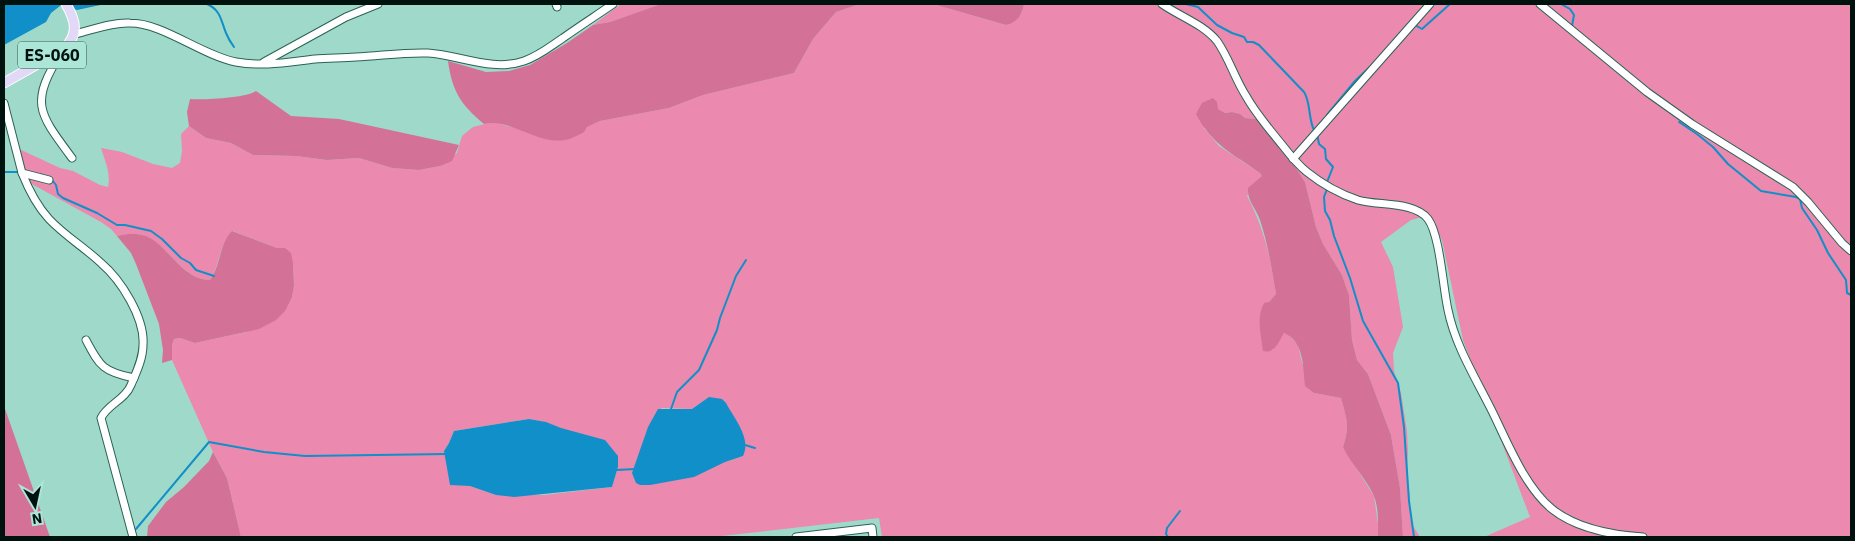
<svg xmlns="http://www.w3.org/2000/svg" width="1855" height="541" font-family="'IBM Plex Sans',sans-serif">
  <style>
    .green { fill: #eb89ae; fill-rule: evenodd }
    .forest { fill: #d37197 }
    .water { fill: #118fc8 }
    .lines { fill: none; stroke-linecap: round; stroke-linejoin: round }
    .stream { stroke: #118fc8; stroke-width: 2 }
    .minor-casing { stroke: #2b6256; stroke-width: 9 }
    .major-casing { stroke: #fff; stroke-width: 11 }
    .minor { stroke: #fff; stroke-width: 7 }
    .major { stroke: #e1d9f7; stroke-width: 9 }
    .labels { text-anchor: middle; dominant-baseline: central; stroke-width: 4; stroke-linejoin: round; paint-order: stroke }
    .shield { fill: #ace6d7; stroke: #34524a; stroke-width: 1 }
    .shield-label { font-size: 16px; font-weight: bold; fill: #00120d }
  </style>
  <rect width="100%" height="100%" fill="#9fd9ca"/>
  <g class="green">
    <path d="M 621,4 L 661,4 L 610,22 L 593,25 Z"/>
    <path d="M 860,4 L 933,4 L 1006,25 C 1017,22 1022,15 1024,4 L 1851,4 L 1851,537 L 1484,537 L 1530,517 L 1463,340 L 1442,240 L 1436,229 L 1422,217 L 1411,220 L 1381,242 L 1393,267 L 1403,327 L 1393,353 L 1394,371 L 1401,393 L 1407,431 L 1408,451 L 1407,474 L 1410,497 L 1410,514 L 1413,526 L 1420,537 L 1403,537 L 1400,488 L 1391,435 L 1368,374 L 1357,360 L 1352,340 L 1349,295 L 1342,275 L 1323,244 L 1316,227 L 1305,182 L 1265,120 L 1245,118 L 1240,114 L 1232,112 L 1225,113 L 1218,109 L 1204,128 L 1219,146 L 1260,173 L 1262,176 L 1247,196 C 1264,228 1271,259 1276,294 L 1269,302 L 1272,350 L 1284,333 L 1289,335 L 1298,345 L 1302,363 L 1314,393 L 1341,398 C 1347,419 1350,425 1343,447 L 1374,496 L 1378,524 L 1378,537 L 882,537 L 879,518 L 713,537 L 241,537 L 227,478 L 213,452 L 172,360 L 172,345 L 174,339 L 180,338 L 195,343 L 246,332 L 292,297 L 294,286 L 293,263 L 285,248 L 277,248 L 233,231 C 219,243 220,265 210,280 C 178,279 165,236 136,234 C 130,233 123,235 117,236 L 111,229 L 101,222 L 30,183 C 21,174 21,160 19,149 L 60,168 L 73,171 L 100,185 L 108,187 C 111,173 105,161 101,148 L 122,152 L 153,164 L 172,168 L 180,163 L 182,151 L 181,134 L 189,126 L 206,138 L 231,143 L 253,155 L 296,156 L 327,160 L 359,158 L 392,168 L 419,170 L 440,166 L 457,153 L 462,136 L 473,127 L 493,122 L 511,127 L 587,127 L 600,121 L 669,108 L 703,95 L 794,73 L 813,39 L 836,12 ZM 705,400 L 743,456 L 721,463 L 661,408 L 692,409 ZM 529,419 C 564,424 589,447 618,467 L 612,487 L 544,495 L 496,495 L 470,486 L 444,451 L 449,443 L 454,431 Z"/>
  </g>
  <g class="forest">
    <path d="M 661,4 L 860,4 L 836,12 L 813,39 L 794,73 L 703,95 L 669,108 L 600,121 L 587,127 L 584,132 C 578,135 572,139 565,140 C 537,145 511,118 484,124 C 461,105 452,91 448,61 L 486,72 L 509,71 L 530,65 L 567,43 L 593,25 L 610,22 Z"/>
    <path d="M 933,4 L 1024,4 C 1022,15 1017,23 1006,25 Z"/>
    <path d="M 256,91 L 291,116 L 339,119 L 459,145 L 452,161 L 440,166 L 419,170 L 392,168 L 359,158 L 327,160 L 296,156 L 253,155 L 231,143 L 206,138 L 189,126 L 187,112 L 190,99 C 203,100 247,98 256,91 Z"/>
    <path d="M 1213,98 L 1217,102 L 1218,109 L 1225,113 L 1232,112 L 1240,114 L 1245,118 L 1265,120 L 1305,182 L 1316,227 L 1323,244 L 1342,275 L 1349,295 L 1352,340 L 1357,360 L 1368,374 L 1391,435 L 1400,488 L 1403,537 L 1378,537 C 1378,524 1379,506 1373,494 C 1365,477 1351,464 1343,447 C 1350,425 1347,420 1341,398 L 1314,393 L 1305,386 C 1303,367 1304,341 1284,333 C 1279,341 1275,354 1263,351 C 1261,335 1256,318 1264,303 L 1269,302 L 1276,294 C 1272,270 1268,244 1260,220 C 1256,208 1247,201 1248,188 L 1262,176 L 1260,173 C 1232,153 1213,146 1196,114 L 1202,103 Z"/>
    <path d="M 232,231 L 277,248 L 285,248 L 291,253 L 293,263 L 294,286 L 292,297 L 285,311 L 276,320 L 259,329 L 195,343 L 180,338 L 174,339 L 172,345 L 172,360 L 162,363 L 163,350 L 159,324 L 136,264 L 131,253 L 117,236 C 123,235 129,233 136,234 C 165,235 177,279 210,280 C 221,265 219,244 232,231 Z"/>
    <path d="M 4,406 L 50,537 L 4,537 Z"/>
    <path d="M 213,452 L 227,478 L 241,537 L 147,537 L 148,526 L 166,502 L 184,487 L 209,461 Z"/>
  </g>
  <g class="water">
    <path d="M 4,4 L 105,4 L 77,10 L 60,6 L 51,13 L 46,22 L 4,45 Z"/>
    <path d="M 709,397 L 722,399 L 726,403 C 734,418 752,439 743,456 L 725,462 L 694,477 L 650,485 L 640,485 L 636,483 L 632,473 L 648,427 L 658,409 L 692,409 Z"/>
    <path d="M 529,419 L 546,422 L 561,428 L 605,440 L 618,456 L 618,467 L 612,487 L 514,497 L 496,495 L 470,486 L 450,485 L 444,451 L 449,443 L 454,431 Z"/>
  </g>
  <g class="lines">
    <g class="stream">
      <path d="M 207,4 C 221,10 221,21 226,33 C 228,38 231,43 234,47"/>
      <path d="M 1186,4 L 1198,7 L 1217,25 L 1232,33 L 1244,37 L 1247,42 L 1253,42 L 1259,45 L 1304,92 C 1311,103 1308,118 1314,130"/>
      <path d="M 1561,4 L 1570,9 L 1574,15 L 1572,26"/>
      <path d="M 1415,25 L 1422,29 L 1450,4"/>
      <path d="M 1327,115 L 1355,81 L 1374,63"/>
      <path d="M 1679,122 L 1697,134 L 1713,147 L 1728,164 L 1761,191 L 1796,197 L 1800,199 L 1802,208 L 1817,230 L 1828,253 L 1846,280 L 1847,293 L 1851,295"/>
      <path d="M 1317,134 L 1319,144 L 1325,149 L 1326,159 L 1333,167 L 1327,182"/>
      <path d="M 4,172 L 19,172"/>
      <path d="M 33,173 L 43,175"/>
      <path d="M 52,180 L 56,185 L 58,194 L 63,198 L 97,213 L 117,225 L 125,225 L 151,231 L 162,239 L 181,258 L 190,263 L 196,270 L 214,276"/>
      <path d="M 1327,189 L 1324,197 L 1325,211 L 1330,220 L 1334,236 L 1350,278 L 1363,321 L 1398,383 L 1404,427 L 1409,501 L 1414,537"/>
      <path d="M 671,409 L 677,392 L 699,370 L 717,330 L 720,318 L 736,276 L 746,260"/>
      <path d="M 745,445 L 755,448"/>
      <path d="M 616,470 L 636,469"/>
      <path d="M 136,529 L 209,442 L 264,452 L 305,456 L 447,454"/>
      <path d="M 1168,537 L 1166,534 L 1167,528 L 1180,511"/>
    </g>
    <defs>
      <g id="minor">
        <path d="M 556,4 L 557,7"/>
        <path d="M 1162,4 C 1179,16 1203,24 1217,41 C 1229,58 1235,79 1246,96 C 1256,114 1270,130 1283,146 C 1290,155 1298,165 1307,172 C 1322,184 1340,194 1358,200 C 1378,206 1414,201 1428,219 C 1440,235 1443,288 1448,310 C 1455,345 1475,377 1491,409 C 1507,441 1524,486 1552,509 C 1577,529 1612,535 1643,537"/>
        <path d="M 1540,4 L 1647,92 L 1692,124 L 1793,187 L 1808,202 L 1842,243 L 1851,251"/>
        <path d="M 75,34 C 92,30 112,22 130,23 C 163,23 201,55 236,62 C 262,67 288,62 315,59 C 328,58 342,58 356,57 C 380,56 404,52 428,53 C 460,55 492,72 524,61 C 539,56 551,46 563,38 C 580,26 597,15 613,4"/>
        <path d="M 62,51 C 30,103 37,111 72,158"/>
        <path d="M 264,62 L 346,17 L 378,4"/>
        <path d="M 4,103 L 22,173 L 49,180"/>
        <path d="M 1293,159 L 1430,4"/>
        <path d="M 22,173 C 28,188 37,206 49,219 C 65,236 84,247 101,263 C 121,280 145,318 143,345 C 143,359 136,373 131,385 C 125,400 108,404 101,418 L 133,537"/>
        <path d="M 86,340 C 100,367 104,372 134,378"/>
        <path d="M 796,537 L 872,528 L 873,537"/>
      </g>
      <path id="major" d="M 4,83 L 64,49 C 79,34 76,21 66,4"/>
    </defs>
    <use href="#minor" class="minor-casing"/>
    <use href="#major" class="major-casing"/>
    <use href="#minor" class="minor"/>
    <use href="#major" class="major"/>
  </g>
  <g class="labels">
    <rect class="shield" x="18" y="41.5" width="68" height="27" rx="4"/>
    <g class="shield-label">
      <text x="52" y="55">ES-060</text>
    </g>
  </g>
  <rect width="1855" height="541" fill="none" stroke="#00120d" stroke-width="10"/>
  <g transform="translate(35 506) rotate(171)" stroke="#ace6d7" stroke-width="4" paint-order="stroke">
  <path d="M0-4L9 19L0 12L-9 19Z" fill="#00120d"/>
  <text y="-8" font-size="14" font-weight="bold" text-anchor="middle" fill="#00120d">N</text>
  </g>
</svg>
